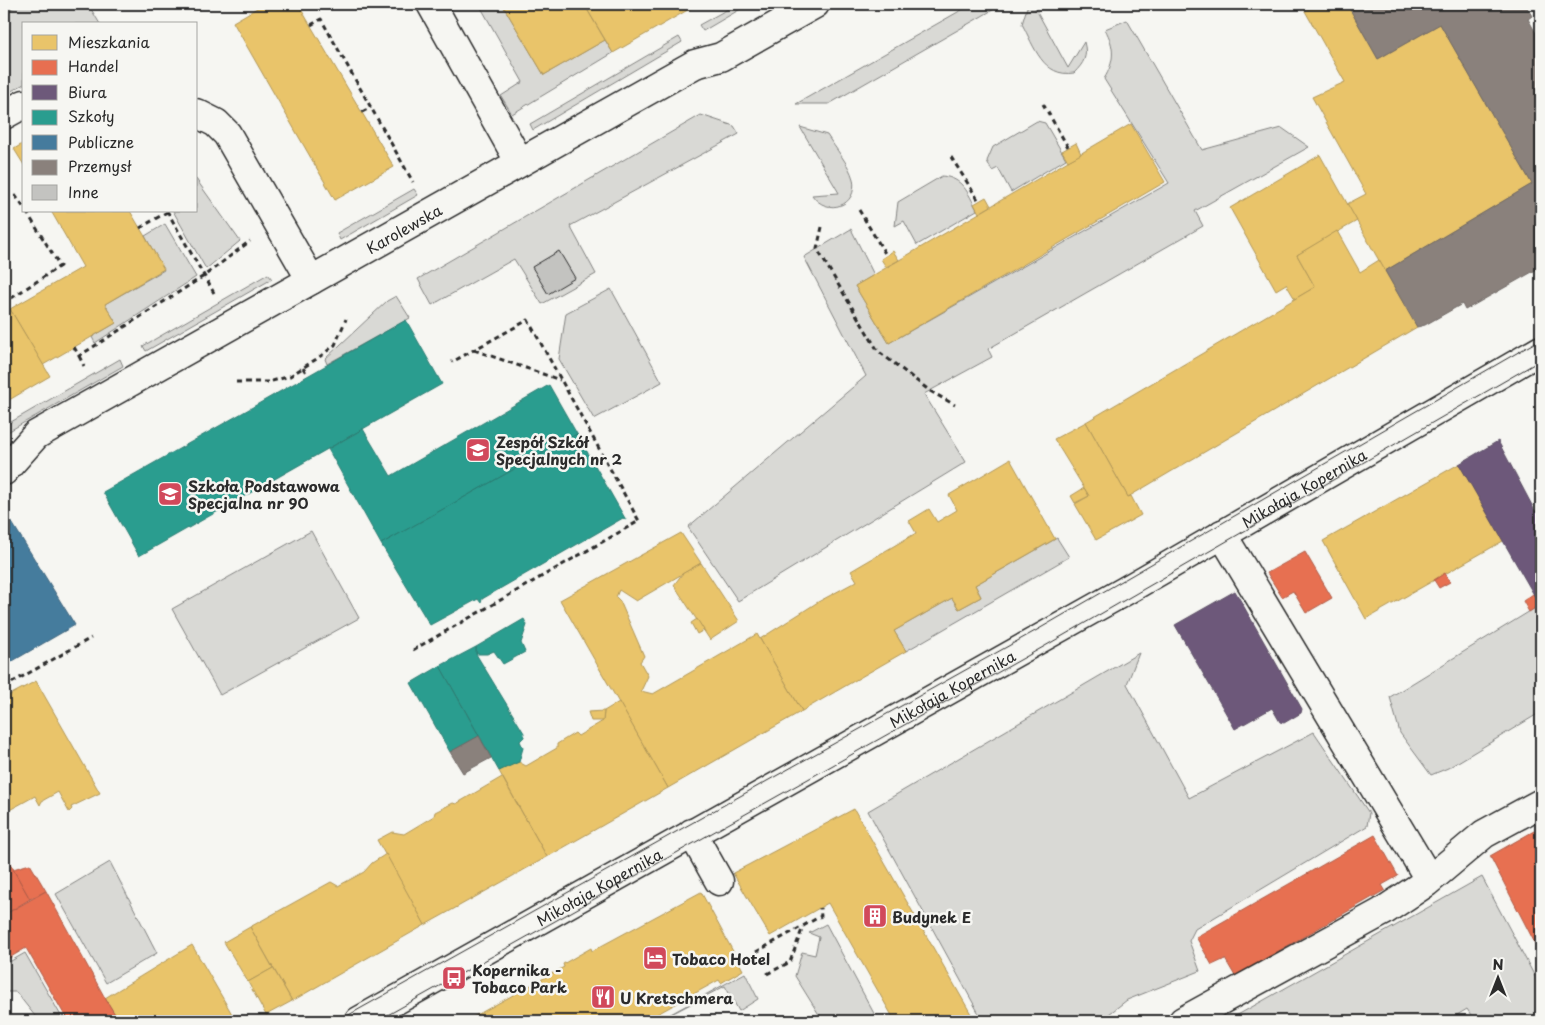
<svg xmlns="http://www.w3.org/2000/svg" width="1545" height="1025" font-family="'Playpen Sans',sans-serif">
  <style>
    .green { fill: #d9d9d5; stroke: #828280 }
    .homes { fill: #e9c46a; stroke: #b09657 }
    .shops { fill: #e76f51; stroke: #af5b46 }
    .offices { fill: #6d597a; stroke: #594b62 }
    .schools { fill: #2a9d8f; stroke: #2a7b71 }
    .public { fill: #457b9d; stroke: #3d637b }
    .industry { fill: #8a817c; stroke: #6e6764 }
    .building { fill: #c3c3c0; stroke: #2b2b2b }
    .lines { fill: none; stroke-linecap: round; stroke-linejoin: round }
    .minor-casing { stroke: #2b2b2b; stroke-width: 31 }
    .path { stroke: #2b2b2b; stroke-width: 3; stroke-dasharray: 5 4; stroke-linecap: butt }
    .minor { stroke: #f6f6f2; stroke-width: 28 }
    .tram { stroke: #2b2b2b; stroke-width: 1 }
    .labels { text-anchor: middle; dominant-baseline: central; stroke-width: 5; stroke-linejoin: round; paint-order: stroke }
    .street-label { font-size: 15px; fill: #2b2b2b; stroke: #f6f6f2 }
    .poi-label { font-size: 15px; font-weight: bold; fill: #2b2b2b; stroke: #f6f6f2; text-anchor: start }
  </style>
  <rect width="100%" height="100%" fill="#f6f6f2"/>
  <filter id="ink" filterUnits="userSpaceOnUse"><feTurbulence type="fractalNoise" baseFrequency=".02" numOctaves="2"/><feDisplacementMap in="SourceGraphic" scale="10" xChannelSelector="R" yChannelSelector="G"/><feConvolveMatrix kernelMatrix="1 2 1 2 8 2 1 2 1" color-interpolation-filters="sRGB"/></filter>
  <g filter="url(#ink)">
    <g class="green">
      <path d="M 19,4 L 88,4 L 100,24 L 24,24 L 24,84 L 4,95 L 4,13 Z"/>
      <path d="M 479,4 L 502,4 L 544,75 L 605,40 L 613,53 L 512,114 L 501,96 L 523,82 Z"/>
      <path d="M 737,4 L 749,4 L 703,31 L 699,25 Z"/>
      <path d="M 972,4 L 1003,4 L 829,104 L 796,104 Z"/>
      <path d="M 1028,4 L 1033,4 L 1068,68 L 1084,42 C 1088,56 1084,63 1074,73 C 1043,78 1034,46 1022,24 Z"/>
      <path d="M 1127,20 L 1202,150 L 1282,128 L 1309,147 L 1195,211 L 1203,226 L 988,349 L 992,357 L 924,394 L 966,462 L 738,601 L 688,527 L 866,376 L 804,257 L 851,229 L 874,275 L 855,286 L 889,343 L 1169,183 L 1104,79 C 1115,61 1115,47 1105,29 Z"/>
      <path d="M 679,37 L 682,42 L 533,130 L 530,124 Z"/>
      <path d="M 701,115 L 734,126 L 739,134 L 570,226 L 596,274 L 542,304 L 514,259 L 432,305 L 418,279 Z"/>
      <path d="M 1037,121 L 1045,123 L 1066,159 L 1011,192 L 998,168 L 992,171 L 987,161 L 993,147 Z"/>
      <path d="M 800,127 L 827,135 C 835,148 849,164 853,179 C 859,206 827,217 812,195 L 839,193 Z"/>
      <path d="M 942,176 C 963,178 968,193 977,210 L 917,245 L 904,221 L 895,226 L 898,202 Z"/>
      <path d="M 196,179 L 240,241 L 206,269 L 173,211 L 196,211 Z"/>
      <path d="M 414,189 L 418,195 L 340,240 L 337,233 Z"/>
      <path d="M 165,224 L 196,277 L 95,343 L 92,337 L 116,323 L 105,304 L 164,270 L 145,236 Z"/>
      <path d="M 268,274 L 272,279 L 146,351 L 143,346 Z"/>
      <path d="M 611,289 L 662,382 L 594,419 L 559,359 L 566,313 Z"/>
      <path d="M 396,296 L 410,318 L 327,364 L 325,359 L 387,301 Z"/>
      <path d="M 120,359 L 123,366 L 4,434 L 4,426 Z"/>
      <path d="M 311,531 L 359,618 L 220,695 L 172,609 Z"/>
      <path d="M 1057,538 L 1069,557 L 906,651 L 894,631 L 952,598 L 959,609 L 981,597 L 975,585 Z"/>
      <path d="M 1540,605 L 1541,712 L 1448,768 L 1431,775 L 1400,733 L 1390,697 Z"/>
      <path d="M 1139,653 L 1127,684 L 1189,798 L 1314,732 L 1369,813 L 1367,826 L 1195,929 L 1189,941 L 1200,971 L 1127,1000 L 1100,1021 L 983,1021 L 868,811 Z"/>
      <path d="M 110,862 L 157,953 L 106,983 L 56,894 Z"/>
      <path d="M 1482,877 L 1541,988 L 1541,1021 L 1475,1021 L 1467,1009 L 1447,1021 L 1227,1021 Z"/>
      <path d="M 826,924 L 878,1021 L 823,1021 L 795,976 L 802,952 L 815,955 L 819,937 L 809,933 Z"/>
      <path d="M 25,953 L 64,1021 L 39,1021 L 16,992 L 4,992 L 4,965 Z"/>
      <path d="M 745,973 L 758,999 L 739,1011 L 725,986 L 658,1021 Z"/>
    </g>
    <g class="homes">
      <path d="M 264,4 L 298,4 L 394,167 L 335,200 L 233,22 Z"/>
      <path d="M 502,4 L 584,4 L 605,40 L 544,75 Z"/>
      <path d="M 584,4 L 698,4 L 613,53 Z"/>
      <path d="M 1318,4 L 1347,4 L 1378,59 L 1440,24 L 1532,184 L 1385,271 L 1347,204 L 1366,194 L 1312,97 L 1345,82 L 1305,11 Z"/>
      <path d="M 1131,124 L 1165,182 L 889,343 L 855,286 Z"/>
      <path d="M 24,143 L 24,165 L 14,149 Z"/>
      <path d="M 1076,143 L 1081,154 L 1068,161 L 1062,151 Z"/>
      <path d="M 1320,155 L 1357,221 L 1297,255 L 1315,287 L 1295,299 L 1286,284 L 1276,290 L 1230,208 Z"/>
      <path d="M 986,197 L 991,206 L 979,213 L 974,204 Z"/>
      <path d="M 51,211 L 130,211 L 164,269 L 105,304 L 116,323 L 43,365 L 10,309 L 83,267 Z"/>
      <path d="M 1337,231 L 1360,272 L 1379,260 L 1417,327 L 1128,497 L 1086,422 L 1315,287 L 1297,255 Z"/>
      <path d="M 893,251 L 899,260 L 886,267 L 881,259 Z"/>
      <path d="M 10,309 L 50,376 L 4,403 L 4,313 Z"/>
      <path d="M 1086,422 L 1128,497 L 1131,496 L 1141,515 L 1096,540 L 1075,504 L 1089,496 L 1054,439 Z"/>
      <path d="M 1010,459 L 1055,539 L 975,585 L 981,597 L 959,609 L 952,598 L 894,631 L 906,651 L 802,711 L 760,639 L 818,602 L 857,581 L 851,571 L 916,533 L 909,521 L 929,509 L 937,522 L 957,510 L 949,495 Z"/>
      <path d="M 1459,464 L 1503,541 L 1366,619 L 1323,541 Z"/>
      <path d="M 1084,488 L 1089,496 L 1075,503 L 1071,496 Z"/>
      <path d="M 681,533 L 701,563 L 636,601 L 619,590 L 616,597 L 620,601 L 644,656 L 640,662 L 648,676 L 641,691 L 653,694 L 757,634 L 802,711 L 668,788 L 560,600 Z"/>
      <path d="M 701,563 L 739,621 L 710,640 L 674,585 L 682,574 Z"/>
      <path d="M 697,619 L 704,630 L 697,634 L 691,623 Z"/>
      <path d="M 36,681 L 100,793 L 71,807 L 72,809 L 69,812 L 58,792 L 42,801 L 40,805 L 35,796 L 4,813 L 4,698 Z"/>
      <path d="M 619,702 L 668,788 L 547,857 L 499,771 L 517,761 L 526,766 L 557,748 L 557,744 L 575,733 L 578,736 L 603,721 L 604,711 Z"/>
      <path d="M 604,711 L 603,721 L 591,721 L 588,712 Z"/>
      <path d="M 502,777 L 547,857 L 425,925 L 377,840 L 392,832 L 404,834 L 434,816 L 435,812 L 453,803 L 456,804 Z"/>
      <path d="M 854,809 L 931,944 L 975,1021 L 895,1021 L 828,903 L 770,936 L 733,873 Z"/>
      <path d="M 386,854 L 425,925 L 292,1001 L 250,927 L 331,882 L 338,886 L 364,872 L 372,863 Z"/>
      <path d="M 701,892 L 743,970 L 721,983 L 719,980 L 650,1018 L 650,1021 L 466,1021 L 564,967 L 563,964 L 591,948 L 592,951 Z"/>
      <path d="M 250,927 L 273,968 L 248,982 L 224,942 Z"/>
      <path d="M 192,945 L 236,1021 L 119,1021 L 105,998 Z"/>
      <path d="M 273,968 L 292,1001 L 266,1015 L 248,982 Z"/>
    </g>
    <g class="shops">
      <path d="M 1305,552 L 1332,598 L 1306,613 L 1293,591 L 1282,597 L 1267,573 Z"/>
      <path d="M 1445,573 L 1450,582 L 1439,588 L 1434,580 Z"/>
      <path d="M 1533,594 L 1540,605 L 1529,612 L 1523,601 Z"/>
      <path d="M 1541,827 L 1541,955 L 1490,856 Z"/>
      <path d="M 1375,835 L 1398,876 L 1382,885 L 1385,890 L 1235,976 L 1225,959 L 1212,965 L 1196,937 Z"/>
      <path d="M 8,860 L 30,899 L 4,915 L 4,862 Z"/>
      <path d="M 30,864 L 46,891 L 30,899 L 13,869 Z"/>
      <path d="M 46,891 L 105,998 L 119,1021 L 68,1021 L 26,948 L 4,961 L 4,915 Z"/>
    </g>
    <g class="offices">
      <path d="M 1498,441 L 1535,511 L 1541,510 L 1541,607 L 1459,464 Z"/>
      <path d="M 1235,591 L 1302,709 L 1301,713 L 1284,723 L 1280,722 L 1272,708 L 1235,729 L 1175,625 Z"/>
    </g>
    <g class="schools">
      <path d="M 406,320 L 442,384 L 139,556 L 103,492 Z"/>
      <path d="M 549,385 L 577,434 L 381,544 L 328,449 L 363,429 L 391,476 Z"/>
      <path d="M 577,434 L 626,520 L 623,518 L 482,599 L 481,603 L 478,599 L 430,625 L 381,544 Z"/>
      <path d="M 524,619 L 527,625 L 521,643 L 525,652 L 503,664 L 494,651 L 487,654 L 476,654 L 476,647 Z"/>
      <path d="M 476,647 L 476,654 L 524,733 L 524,737 L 520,741 L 523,748 L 519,762 L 499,771 L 440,666 Z"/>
      <path d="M 440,666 L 479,736 L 450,752 L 411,683 Z"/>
    </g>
    <path class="public" d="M 11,521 L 75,625 L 4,666 L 4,525 Z"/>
    <g class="industry">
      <path d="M 1347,4 L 1525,4 L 1532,16 L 1528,19 L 1541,42 L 1541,267 L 1465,310 L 1462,304 L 1425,325 L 1417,327 L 1385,271 L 1532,184 L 1440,24 L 1378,59 Z"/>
      <path d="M 479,736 L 491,758 L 463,773 L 450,752 Z"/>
    </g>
    <path class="building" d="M 559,251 L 575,278 L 548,294 L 532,267 Z"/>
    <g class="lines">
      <defs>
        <g id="minor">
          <path d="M 431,4 L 519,161"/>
          <path d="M 196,113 L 216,123 L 227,134 L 311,280"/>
          <path d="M 4,115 L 24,104"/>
          <path id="s1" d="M 4,471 L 36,435 L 695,64 L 721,57 L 815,4"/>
          <path d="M 1222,534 L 1429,879"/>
          <path d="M 692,833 L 719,881"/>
          <path id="s2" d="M 359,1021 L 1125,591 L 1541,350"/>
          <path d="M 1183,1021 L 1382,912 L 1427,882 L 1484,834 L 1541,803"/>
        </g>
      </defs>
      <use href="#minor" class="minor-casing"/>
      <g class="path">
        <path d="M 311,25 L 321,19 L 413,182"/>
        <path d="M 1043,104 L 1068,147"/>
        <path d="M 362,112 L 371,107"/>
        <path d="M 951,157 L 979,201"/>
        <path d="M 15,195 L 24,208"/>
        <path d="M 859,210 L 886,255"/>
        <path d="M 167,211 L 214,293"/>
        <path d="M 822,227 L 817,249 L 878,351 L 930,391 L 955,405"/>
        <path d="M 140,228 L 167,212"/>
        <path d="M 4,303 L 60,266 L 26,211"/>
        <path d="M 74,347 L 79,356 L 204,276 L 250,241"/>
        <path d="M 474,350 L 560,380"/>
        <path d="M 79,356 L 84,366"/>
        <path d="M 303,368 L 307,374"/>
        <path d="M 236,382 L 269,382 L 290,376 L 318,358 L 335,345 L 346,319"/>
        <path d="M 413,650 L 639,521 L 528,320 L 452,362"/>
        <path d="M 4,687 L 91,638"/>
        <path d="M 756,952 L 821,916 L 820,908"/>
        <path d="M 767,974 L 790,962 L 803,927"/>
      </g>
      <use href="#minor" class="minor"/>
      <g class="tram">
        <path d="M 338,1021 L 1037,630 L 1541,339"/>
        <path d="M 377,1021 L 1045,646 L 1541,360"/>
      </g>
    </g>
  </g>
  <defs>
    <symbol id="school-square" viewBox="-11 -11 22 22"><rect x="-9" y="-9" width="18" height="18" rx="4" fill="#d1495b" stroke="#f6f6f2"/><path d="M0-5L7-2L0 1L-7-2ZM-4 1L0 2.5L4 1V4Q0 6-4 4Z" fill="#fff"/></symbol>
    <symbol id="building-square" viewBox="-11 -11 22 22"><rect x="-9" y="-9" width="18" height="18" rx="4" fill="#d1495b" stroke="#f6f6f2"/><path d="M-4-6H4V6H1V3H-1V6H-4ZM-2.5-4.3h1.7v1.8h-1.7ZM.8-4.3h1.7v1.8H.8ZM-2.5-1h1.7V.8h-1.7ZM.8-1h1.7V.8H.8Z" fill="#fff"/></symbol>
    <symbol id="hotel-square" viewBox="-11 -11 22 22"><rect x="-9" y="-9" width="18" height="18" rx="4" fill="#d1495b" stroke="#f6f6f2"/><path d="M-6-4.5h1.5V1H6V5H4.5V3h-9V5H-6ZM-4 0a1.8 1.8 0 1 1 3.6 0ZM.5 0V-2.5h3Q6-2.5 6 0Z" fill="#fff"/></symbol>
    <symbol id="bus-square" viewBox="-11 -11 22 22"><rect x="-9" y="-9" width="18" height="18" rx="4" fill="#d1495b" stroke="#f6f6f2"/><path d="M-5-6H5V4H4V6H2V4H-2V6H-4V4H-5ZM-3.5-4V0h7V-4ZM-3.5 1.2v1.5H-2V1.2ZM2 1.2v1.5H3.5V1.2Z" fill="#fff"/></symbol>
    <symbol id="restaurant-square" viewBox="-11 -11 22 22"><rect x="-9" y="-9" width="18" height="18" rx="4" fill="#d1495b" stroke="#f6f6f2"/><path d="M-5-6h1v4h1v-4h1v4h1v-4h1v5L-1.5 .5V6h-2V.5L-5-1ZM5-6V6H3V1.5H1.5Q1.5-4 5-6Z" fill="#fff"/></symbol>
  </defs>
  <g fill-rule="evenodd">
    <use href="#school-square" x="464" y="436" width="28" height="28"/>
    <use href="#school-square" x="156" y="480" width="28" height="28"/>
    <use href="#building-square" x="861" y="902" width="28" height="28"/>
    <use href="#hotel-square" x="641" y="944" width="28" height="28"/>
    <use href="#bus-square" x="440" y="964" width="28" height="28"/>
    <use href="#restaurant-square" x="589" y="983" width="28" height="28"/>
  </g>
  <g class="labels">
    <g class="street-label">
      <text stroke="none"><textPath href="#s1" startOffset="470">Karolewska</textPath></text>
      <text stroke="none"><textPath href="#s2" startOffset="1085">Mikołaja Kopernika</textPath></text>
      <text stroke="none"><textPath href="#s2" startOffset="680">Mikołaja Kopernika</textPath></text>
      <text stroke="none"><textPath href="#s2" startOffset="275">Mikołaja Kopernika</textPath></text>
    </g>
    <g class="poi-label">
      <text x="496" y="441">Zespół Szkół<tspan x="496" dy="17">Specjalnych nr 2</tspan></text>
      <text x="188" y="485">Szkoła Podstawowa<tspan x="188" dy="17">Specjalna nr 90</tspan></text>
      <text x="892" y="916">Budynek E</text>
      <text x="672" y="958">Tobaco Hotel</text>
      <text x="472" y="969">Kopernika -<tspan x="472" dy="17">Tobaco Park</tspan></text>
      <text x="620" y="997">U Kretschmera</text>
    </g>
  </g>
  <rect width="1545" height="1025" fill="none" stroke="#f6f6f2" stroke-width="20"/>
  <rect x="10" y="10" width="1525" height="1005" fill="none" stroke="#2b2b2b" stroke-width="2" filter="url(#ink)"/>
  <rect x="22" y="22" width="175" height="190" fill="#f6f6f2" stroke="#a5a5a2"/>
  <rect x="32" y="35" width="25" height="15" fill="#e9c46a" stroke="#a5a5a2"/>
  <text x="68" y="48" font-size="15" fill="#2b2b2b">Mieszkania</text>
  <rect x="32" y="60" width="25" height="15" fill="#e76f51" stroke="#a5a5a2"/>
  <text x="68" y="72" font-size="15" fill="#2b2b2b">Handel</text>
  <rect x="32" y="85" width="25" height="15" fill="#6d597a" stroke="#a5a5a2"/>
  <text x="68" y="98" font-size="15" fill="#2b2b2b">Biura</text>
  <rect x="32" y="110" width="25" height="15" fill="#2a9d8f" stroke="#a5a5a2"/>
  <text x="68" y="122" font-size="15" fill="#2b2b2b">Szkoły</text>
  <rect x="32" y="135" width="25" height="15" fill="#457b9d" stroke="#a5a5a2"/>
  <text x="68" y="148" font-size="15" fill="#2b2b2b">Publiczne</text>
  <rect x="32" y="160" width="25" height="15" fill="#8a817c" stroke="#a5a5a2"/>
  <text x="68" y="172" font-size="15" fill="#2b2b2b">Przemysł</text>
  <rect x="32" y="185" width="25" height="15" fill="#c3c3c0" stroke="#a5a5a2"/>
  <text x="68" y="198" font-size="15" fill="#2b2b2b">Inne</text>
  <g transform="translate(1498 978)" stroke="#f6f6f2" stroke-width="4" paint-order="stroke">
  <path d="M0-4L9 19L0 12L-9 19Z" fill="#2b2b2b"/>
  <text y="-8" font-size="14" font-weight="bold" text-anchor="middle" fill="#2b2b2b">N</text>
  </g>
</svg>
